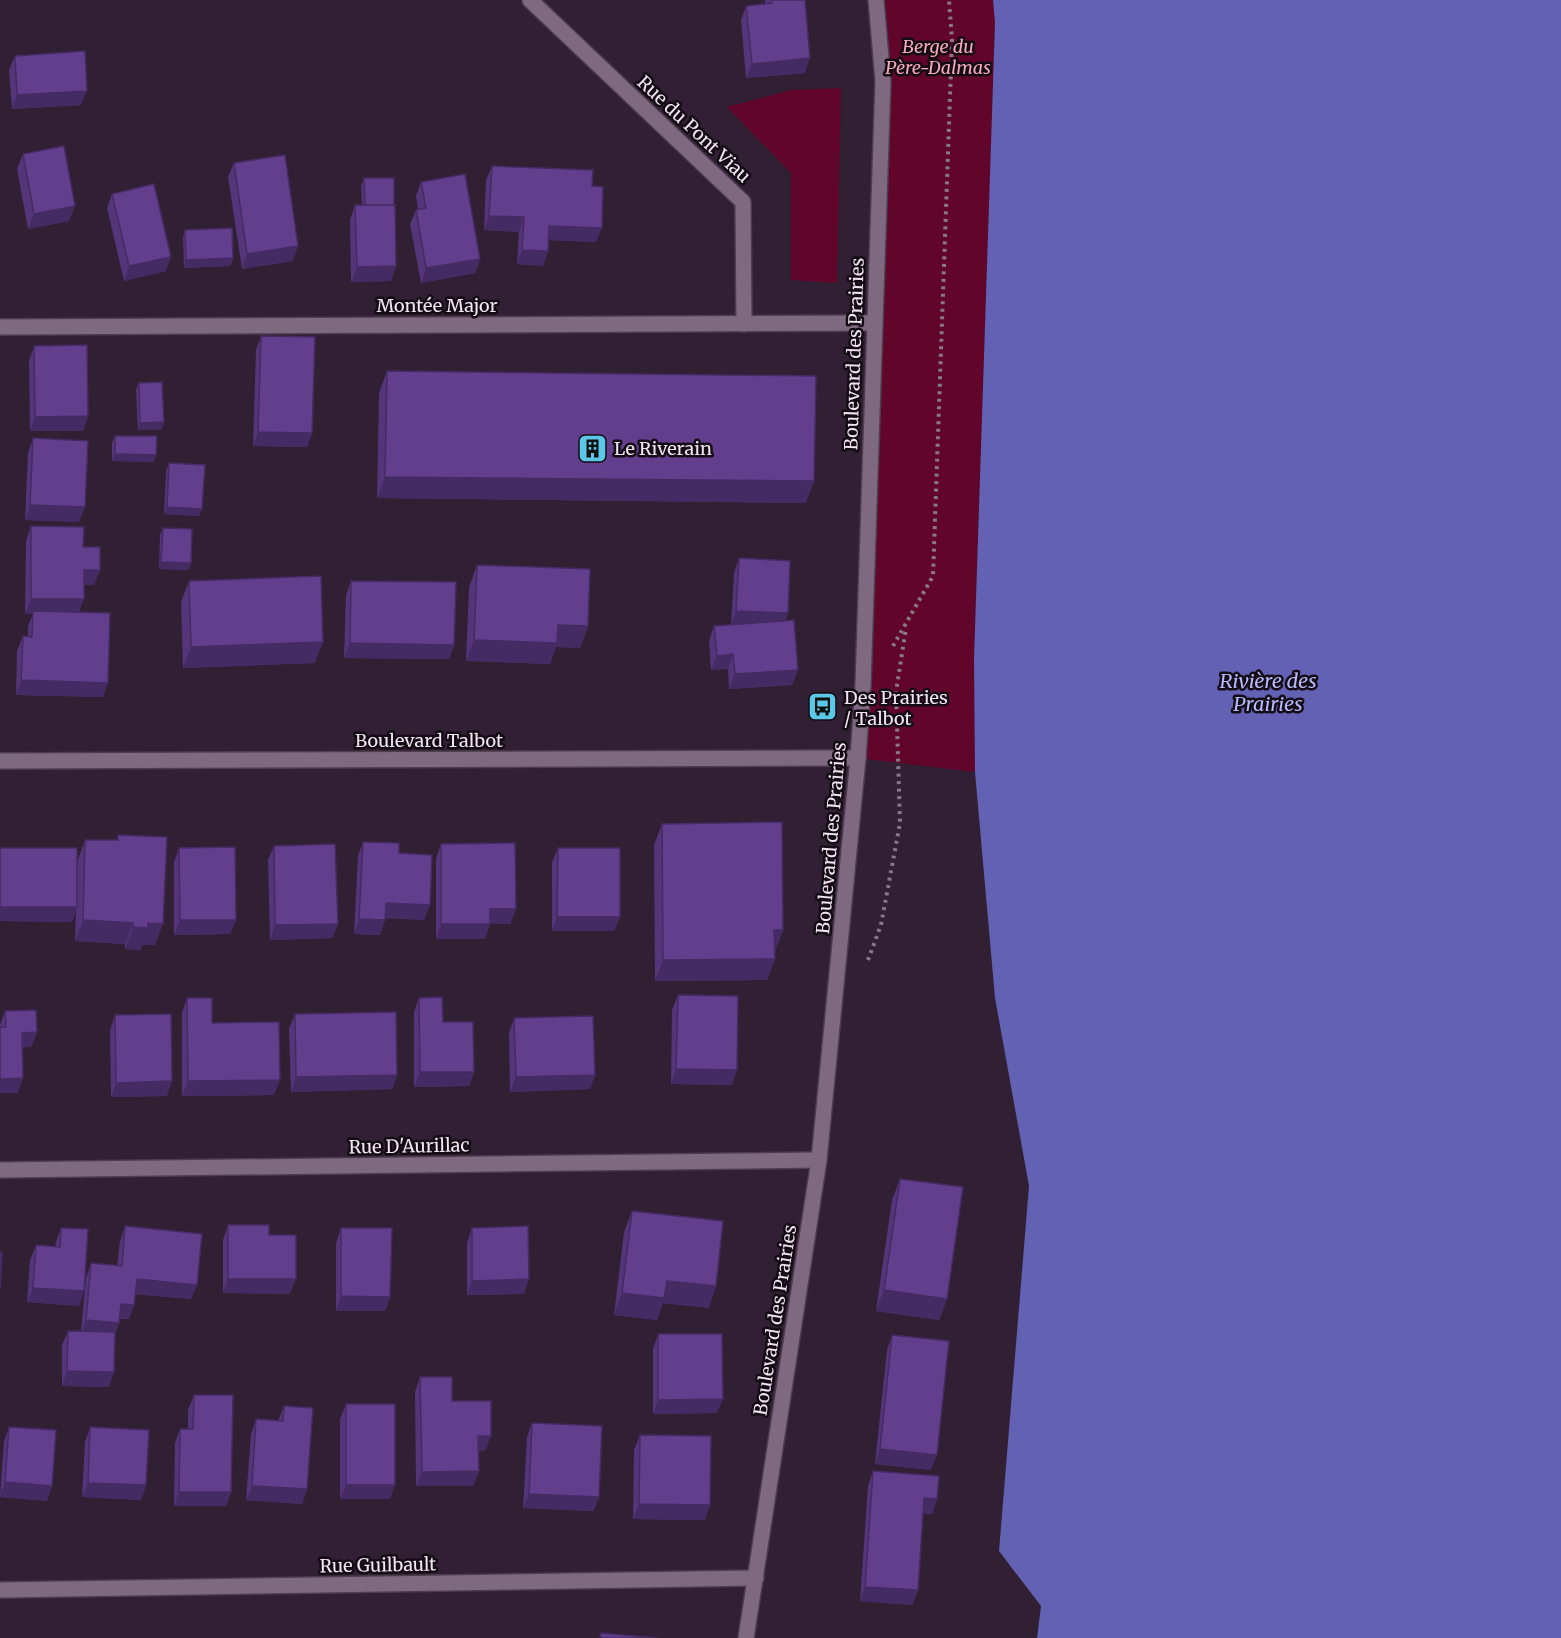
<svg xmlns="http://www.w3.org/2000/svg" width="1561" height="1638" font-family="Merriweather,serif">
  <style>
    .green { fill: #61062a }
    .water { fill: #6261b4 }
    .lines { fill: none; stroke-linecap: round; stroke-linejoin: round }
    .minor-casing { stroke: #4d3d4e; stroke-width: 18 }
    .tertiary-casing { stroke: #4d3d4e; stroke-width: 18 }
    .path { stroke: #88788a; stroke-width: 4; stroke-dasharray: 3 4.5; stroke-linecap: butt }
    .minor { stroke: #7f6981; stroke-width: 15 }
    .tertiary { stroke: #7f6981; stroke-width: 15 }
    .wall { fill: #543579 }
    .shaded-wall { fill: #452b63 }
    .building { fill: #623e8d; stroke: #452b63; stroke-width: 1.5 }
    .labels { text-anchor: middle; dominant-baseline: central; stroke-width: 5; stroke-linejoin: round; paint-order: stroke }
    .park-label { font-size: 18px; font-style: italic; fill: #f8aaba; stroke: #140c15 }
    .street-label { font-size: 18px; fill: #f3e6f4; stroke: #140c15 }
    .poi-label { font-size: 18px; fill: #f3e6f4; stroke: #140c15; text-anchor: start }
    .water-label { font-size: 20px; font-style: italic; fill: #b6b9fc; stroke: #140c15 }
  </style>
  <rect width="100%" height="100%" fill="#311f33"/>
  <g class="green">
    <path d="M 876,0 L 993,0 L 995,23 L 974,659 L 975,772 L 858,758 L 883,81 Z"/>
    <path d="M 841,88 L 837,283 L 791,280 L 791,173 L 727,107 L 791,90 Z"/>
  </g>
  <path class="water" d="M 993,0 L 1561,0 L 1561,1638 L 1037,1638 L 1041,1606 L 999,1551 L 1029,1186 L 995,998 L 975,772 L 974,659 L 995,23 Z"/>
  <g class="lines">
    <defs>
      <g id="minor">
        <path d="M 0,327 L 874,323"/>
        <path d="M 0,761 L 858,758"/>
        <path d="M 0,1170 L 819,1160"/>
        <path d="M 0,1590 L 756,1578"/>
      </g>
      <g id="tertiary">
        <path d="M 530,0 L 743,202 L 744,324"/>
        <path d="M 746,1638 L 819,1160 L 858,758 L 863,685 L 883,81 L 876,0"/>
      </g>
    </defs>
    <use href="#minor" class="minor-casing"/>
    <use href="#tertiary" class="tertiary-casing"/>
    <g class="path">
      <path d="M 893,646 L 933,576 L 952,40 L 949,0"/>
      <path d="M 868,960 L 881,925 L 900,823 L 896,692 L 906,628"/>
    </g>
    <use href="#minor" class="minor"/>
    <use href="#tertiary" class="tertiary"/>
  </g>
  <g class="wall">
    <path d="M 765,0 L 805,0 L 805,73 L 746,78 L 741,20 L 746,6 L 765,4 Z"/>
    <path d="M 15,56 L 81,105 L 12,109 L 9,70 Z"/>
    <path d="M 23,154 L 69,221 L 28,229 L 17,169 Z"/>
    <path d="M 234,163 L 293,261 L 242,269 L 228,177 Z"/>
    <path d="M 492,166 L 592,186 L 596,242 L 549,240 L 548,251 L 543,266 L 517,264 L 519,232 L 484,230 L 486,180 Z"/>
    <path d="M 364,178 L 396,266 L 391,281 L 351,282 L 350,220 L 355,205 L 362,205 L 361,186 Z"/>
    <path d="M 421,182 L 480,259 L 475,273 L 421,283 L 410,224 L 416,210 L 418,209 L 416,196 Z"/>
    <path d="M 112,194 L 166,271 L 124,281 L 107,208 Z"/>
    <path d="M 185,230 L 233,258 L 230,266 L 184,268 L 183,237 Z"/>
    <path d="M 261,336 L 312,433 L 307,447 L 253,446 L 256,350 Z"/>
    <path d="M 34,346 L 88,416 L 83,431 L 30,431 L 29,361 Z"/>
    <path d="M 387,371 L 806,503 L 377,498 L 379,393 Z"/>
    <path d="M 139,383 L 164,422 L 161,430 L 138,430 L 136,390 Z"/>
    <path d="M 115,436 L 154,462 L 112,461 L 112,443 Z"/>
    <path d="M 33,438 L 79,522 L 25,520 L 28,453 Z"/>
    <path d="M 169,463 L 199,516 L 164,514 L 166,471 Z"/>
    <path d="M 31,526 L 83,547 L 100,570 L 94,585 L 84,585 L 79,613 L 103,697 L 16,695 L 17,651 L 23,636 L 28,637 L 28,626 L 33,614 L 25,614 L 26,541 Z"/>
    <path d="M 163,528 L 191,563 L 188,570 L 159,569 L 160,535 Z"/>
    <path d="M 739,558 L 788,613 L 785,621 L 792,685 L 729,689 L 728,669 L 711,670 L 709,641 L 714,626 L 731,625 L 734,573 Z"/>
    <path d="M 477,565 L 588,626 L 580,648 L 556,647 L 550,664 L 466,661 L 469,587 Z"/>
    <path d="M 189,581 L 315,663 L 183,668 L 181,602 Z"/>
    <path d="M 351,581 L 454,645 L 449,659 L 344,658 L 346,595 Z"/>
    <path d="M 662,824 L 783,930 L 775,951 L 775,959 L 767,980 L 655,981 L 654,845 Z"/>
    <path d="M 118,835 L 155,945 L 142,945 L 140,950 L 125,949 L 125,944 L 75,941 L 76,910 L 72,922 L 0,921 L 0,848 L 77,862 L 85,840 L 117,840 Z"/>
    <path d="M 363,842 L 399,853 L 424,920 L 385,918 L 380,935 L 354,934 L 358,856 Z"/>
    <path d="M 441,844 L 516,909 L 510,924 L 490,923 L 485,939 L 436,939 L 436,859 Z"/>
    <path d="M 274,846 L 338,924 L 332,938 L 270,940 L 268,860 Z"/>
    <path d="M 179,848 L 236,920 L 230,934 L 174,935 L 174,862 Z"/>
    <path d="M 558,848 L 620,917 L 614,931 L 552,931 L 552,862 Z"/>
    <path d="M 678,995 L 732,1085 L 671,1084 L 672,1010 Z"/>
    <path d="M 187,998 L 212,1023 L 274,1095 L 182,1096 L 182,1013 Z"/>
    <path d="M 419,998 L 443,1022 L 474,1072 L 469,1086 L 414,1087 L 414,1012 Z"/>
    <path d="M 5,1011 L 37,1032 L 31,1047 L 23,1047 L 18,1093 L 0,1093 L 0,1025 Z"/>
    <path d="M 295,1014 L 397,1075 L 392,1089 L 291,1092 L 289,1029 Z"/>
    <path d="M 115,1015 L 167,1096 L 111,1097 L 110,1030 Z"/>
    <path d="M 514,1018 L 595,1075 L 590,1089 L 510,1092 L 509,1033 Z"/>
    <path d="M 900,1179 L 947,1299 L 939,1320 L 876,1311 L 892,1200 Z"/>
    <path d="M 632,1211 L 709,1308 L 663,1303 L 657,1320 L 614,1315 L 624,1232 Z"/>
    <path d="M 228,1225 L 269,1235 L 290,1294 L 223,1293 L 223,1240 Z"/>
    <path d="M 125,1226 L 191,1299 L 135,1294 L 129,1319 L 120,1319 L 115,1335 L 109,1387 L 62,1386 L 62,1345 L 68,1331 L 81,1331 L 86,1278 L 91,1263 L 117,1266 L 120,1241 Z"/>
    <path d="M 61,1228 L 84,1291 L 79,1306 L 27,1302 L 30,1260 L 36,1245 L 55,1247 L 56,1242 Z"/>
    <path d="M 341,1228 L 390,1297 L 385,1311 L 336,1311 L 336,1243 Z"/>
    <path d="M 472,1228 L 524,1294 L 467,1295 L 467,1243 Z"/>
    <path d="M 658,1334 L 717,1413 L 653,1414 L 653,1349 Z"/>
    <path d="M 892,1335 L 931,1470 L 875,1464 L 887,1350 Z"/>
    <path d="M 420,1377 L 452,1401 L 486,1450 L 478,1451 L 479,1471 L 473,1486 L 416,1486 L 415,1392 Z"/>
    <path d="M 194,1395 L 231,1492 L 226,1506 L 174,1506 L 175,1443 L 180,1429 L 188,1429 L 188,1410 Z"/>
    <path d="M 346,1404 L 390,1499 L 340,1499 L 340,1419 Z"/>
    <path d="M 284,1406 L 307,1489 L 302,1504 L 246,1500 L 251,1434 L 256,1419 L 278,1421 Z"/>
    <path d="M 532,1423 L 594,1511 L 523,1508 L 527,1437 Z"/>
    <path d="M 9,1427 L 47,1501 L 0,1497 L 4,1441 Z"/>
    <path d="M 90,1427 L 146,1485 L 141,1500 L 82,1497 L 85,1442 Z"/>
    <path d="M 640,1435 L 705,1520 L 633,1519 L 634,1450 Z"/>
    <path d="M 873,1471 L 937,1499 L 932,1514 L 923,1513 L 918,1590 L 912,1605 L 860,1601 L 868,1486 Z"/>
  </g>
  <g class="shaded-wall">
    <path d="M 810,58 L 805,73 L 746,78 L 752,64 Z"/>
    <path d="M 87,91 L 81,105 L 12,109 L 17,95 Z"/>
    <path d="M 75,206 L 69,221 L 28,229 L 34,214 Z"/>
    <path d="M 489,216 L 524,217 L 519,232 L 484,230 Z"/>
    <path d="M 549,226 L 602,228 L 596,242 L 544,240 Z"/>
    <path d="M 298,246 L 293,261 L 242,269 L 247,254 Z"/>
    <path d="M 522,250 L 548,251 L 543,266 L 517,264 Z"/>
    <path d="M 171,257 L 166,271 L 124,281 L 129,266 Z"/>
    <path d="M 233,258 L 230,266 L 184,268 L 186,260 Z"/>
    <path d="M 480,259 L 475,273 L 421,283 L 426,268 Z"/>
    <path d="M 396,266 L 391,281 L 351,282 L 357,267 Z"/>
    <path d="M 88,416 L 83,431 L 30,431 L 35,417 Z"/>
    <path d="M 164,422 L 161,430 L 138,430 L 140,423 Z"/>
    <path d="M 258,432 L 312,433 L 307,447 L 253,446 Z"/>
    <path d="M 115,454 L 156,455 L 154,462 L 112,461 Z"/>
    <path d="M 385,477 L 814,481 L 806,503 L 377,498 Z"/>
    <path d="M 30,505 L 85,507 L 79,522 L 25,520 Z"/>
    <path d="M 167,507 L 202,509 L 199,516 L 164,514 Z"/>
    <path d="M 161,562 L 191,563 L 188,570 L 159,569 Z"/>
    <path d="M 84,570 L 100,570 L 94,585 L 79,585 Z"/>
    <path d="M 31,599 L 84,599 L 78,614 L 33,611 L 33,614 L 25,614 Z"/>
    <path d="M 736,611 L 788,613 L 782,628 L 731,625 Z"/>
    <path d="M 558,625 L 588,626 L 580,648 L 556,647 L 550,664 L 466,661 L 474,640 Z"/>
    <path d="M 323,642 L 315,663 L 183,668 L 191,647 Z"/>
    <path d="M 350,643 L 454,645 L 449,659 L 344,658 Z"/>
    <path d="M 733,654 L 728,669 L 711,670 L 717,656 Z"/>
    <path d="M 798,670 L 792,685 L 729,689 L 735,674 Z"/>
    <path d="M 21,680 L 108,683 L 103,697 L 16,695 Z"/>
    <path d="M 386,903 L 430,905 L 424,920 L 380,917 Z"/>
    <path d="M 0,907 L 77,907 L 72,922 L 0,921 Z"/>
    <path d="M 490,909 L 516,909 L 510,924 L 485,923 Z"/>
    <path d="M 557,917 L 620,917 L 614,931 L 552,931 Z"/>
    <path d="M 359,919 L 385,920 L 380,935 L 354,934 Z"/>
    <path d="M 83,920 L 133,923 L 125,944 L 75,941 Z"/>
    <path d="M 180,920 L 236,920 L 230,934 L 174,935 Z"/>
    <path d="M 148,923 L 163,924 L 155,945 L 142,945 L 140,950 L 125,949 L 133,927 Z"/>
    <path d="M 338,924 L 332,938 L 270,940 L 275,925 Z"/>
    <path d="M 441,924 L 490,924 L 485,939 L 436,939 Z"/>
    <path d="M 774,930 L 783,930 L 775,951 Z"/>
    <path d="M 775,959 L 767,980 L 655,981 L 663,960 Z"/>
    <path d="M 37,1032 L 31,1047 L 17,1048 L 22,1033 Z"/>
    <path d="M 676,1069 L 737,1070 L 732,1085 L 671,1084 Z"/>
    <path d="M 420,1072 L 474,1072 L 469,1086 L 414,1087 Z"/>
    <path d="M 397,1075 L 392,1089 L 291,1092 L 296,1077 Z"/>
    <path d="M 595,1075 L 590,1089 L 510,1092 L 516,1077 Z"/>
    <path d="M 23,1078 L 18,1093 L 0,1093 L 0,1079 Z"/>
    <path d="M 280,1080 L 274,1095 L 182,1096 L 188,1081 Z"/>
    <path d="M 172,1081 L 167,1096 L 111,1097 L 116,1083 Z"/>
    <path d="M 137,1279 L 197,1285 L 191,1299 L 131,1294 Z"/>
    <path d="M 228,1279 L 296,1279 L 290,1294 L 223,1293 Z"/>
    <path d="M 529,1279 L 524,1294 L 467,1295 L 472,1281 Z"/>
    <path d="M 667,1281 L 716,1286 L 709,1308 L 663,1303 L 657,1320 L 614,1315 L 622,1293 Z"/>
    <path d="M 33,1288 L 84,1291 L 79,1306 L 27,1302 Z"/>
    <path d="M 884,1290 L 947,1299 L 939,1320 L 876,1311 Z"/>
    <path d="M 341,1296 L 390,1297 L 385,1311 L 336,1311 Z"/>
    <path d="M 121,1304 L 134,1305 L 129,1319 L 116,1318 Z"/>
    <path d="M 86,1320 L 119,1323 L 114,1338 L 80,1335 Z"/>
    <path d="M 67,1371 L 114,1372 L 109,1387 L 62,1386 Z"/>
    <path d="M 723,1399 L 717,1413 L 653,1414 L 658,1400 Z"/>
    <path d="M 478,1436 L 491,1436 L 486,1450 L 473,1451 Z"/>
    <path d="M 880,1449 L 937,1455 L 931,1470 L 875,1464 Z"/>
    <path d="M 479,1471 L 473,1486 L 416,1486 L 422,1472 Z"/>
    <path d="M 5,1482 L 52,1486 L 47,1501 L 0,1497 Z"/>
    <path d="M 88,1483 L 146,1485 L 141,1500 L 82,1497 Z"/>
    <path d="M 346,1485 L 395,1485 L 390,1499 L 340,1499 Z"/>
    <path d="M 252,1486 L 307,1489 L 302,1504 L 246,1500 Z"/>
    <path d="M 179,1492 L 231,1492 L 226,1506 L 174,1506 Z"/>
    <path d="M 529,1494 L 599,1497 L 594,1511 L 523,1508 Z"/>
    <path d="M 924,1498 L 937,1499 L 932,1514 L 918,1513 Z"/>
    <path d="M 639,1504 L 710,1505 L 705,1520 L 633,1519 Z"/>
    <path d="M 865,1587 L 918,1590 L 912,1605 L 860,1601 Z"/>
  </g>
  <g class="building">
    <path d="M 772,0 L 805,0 L 810,58 L 752,64 L 746,6 L 772,3 Z"/>
    <path d="M 85,51 L 87,91 L 17,95 L 15,56 Z"/>
    <path d="M 64,146 L 75,206 L 34,214 L 23,154 Z"/>
    <path d="M 285,155 L 298,246 L 247,254 L 234,163 Z"/>
    <path d="M 492,166 L 593,170 L 592,186 L 603,187 L 602,228 L 549,226 L 548,251 L 522,250 L 524,217 L 489,216 Z"/>
    <path d="M 465,174 L 480,259 L 426,268 L 416,210 L 426,208 L 421,182 Z"/>
    <path d="M 364,178 L 394,178 L 394,205 L 365,205 Z"/>
    <path d="M 154,184 L 171,257 L 129,266 L 112,194 Z"/>
    <path d="M 355,205 L 395,205 L 396,266 L 357,267 Z"/>
    <path d="M 232,228 L 233,258 L 186,260 L 185,230 Z"/>
    <path d="M 261,336 L 315,337 L 312,433 L 258,432 Z"/>
    <path d="M 87,345 L 88,416 L 35,417 L 34,346 Z"/>
    <path d="M 387,371 L 816,376 L 814,481 L 385,477 Z"/>
    <path d="M 162,382 L 164,422 L 140,423 L 139,383 Z"/>
    <path d="M 115,436 L 157,436 L 156,455 L 115,454 Z"/>
    <path d="M 33,438 L 88,441 L 85,507 L 30,505 Z"/>
    <path d="M 169,463 L 205,465 L 202,509 L 167,507 Z"/>
    <path d="M 31,526 L 84,527 L 83,547 L 100,547 L 100,570 L 84,570 L 84,599 L 31,599 Z"/>
    <path d="M 163,528 L 192,529 L 191,563 L 161,562 Z"/>
    <path d="M 739,558 L 790,561 L 788,613 L 736,611 Z"/>
    <path d="M 477,565 L 590,569 L 588,626 L 558,625 L 557,643 L 474,640 Z"/>
    <path d="M 321,576 L 323,642 L 191,647 L 189,581 Z"/>
    <path d="M 351,581 L 456,582 L 454,645 L 350,643 Z"/>
    <path d="M 33,611 L 110,613 L 108,683 L 21,680 L 23,636 L 32,637 Z"/>
    <path d="M 794,620 L 798,670 L 735,674 L 733,654 L 717,656 L 714,626 Z"/>
    <path d="M 782,822 L 783,930 L 774,930 L 775,959 L 663,960 L 662,824 Z"/>
    <path d="M 118,835 L 167,837 L 163,924 L 148,923 L 148,928 L 133,927 L 133,923 L 83,920 L 85,840 L 118,840 Z"/>
    <path d="M 363,842 L 399,843 L 399,853 L 432,855 L 430,905 L 386,903 L 385,920 L 359,919 Z"/>
    <path d="M 515,843 L 516,909 L 490,909 L 490,924 L 441,924 L 441,844 Z"/>
    <path d="M 335,844 L 338,924 L 275,925 L 274,846 Z"/>
    <path d="M 235,847 L 236,920 L 180,920 L 179,848 Z"/>
    <rect x="0" y="848" width="77" height="59"/>
    <path d="M 558,848 L 620,848 L 620,917 L 557,917 Z"/>
    <path d="M 678,995 L 738,996 L 737,1070 L 676,1069 Z"/>
    <path d="M 442,997 L 443,1022 L 473,1022 L 474,1072 L 420,1072 L 419,998 Z"/>
    <path d="M 187,998 L 212,998 L 212,1023 L 279,1022 L 280,1080 L 188,1081 Z"/>
    <path d="M 36,1010 L 37,1032 L 22,1033 L 23,1078 L 0,1079 L 0,1027 L 6,1027 L 5,1011 Z"/>
    <path d="M 396,1012 L 397,1075 L 296,1077 L 295,1014 Z"/>
    <path d="M 171,1014 L 172,1081 L 116,1083 L 115,1015 Z"/>
    <path d="M 593,1016 L 595,1075 L 516,1077 L 514,1018 Z"/>
    <path d="M 900,1179 L 963,1187 L 947,1299 L 884,1290 Z"/>
    <path d="M 632,1211 L 723,1221 L 716,1286 L 667,1281 L 664,1298 L 622,1293 Z"/>
    <path d="M 228,1225 L 269,1225 L 269,1235 L 296,1235 L 296,1279 L 228,1279 Z"/>
    <path d="M 125,1226 L 202,1234 L 197,1285 L 137,1279 L 134,1305 L 121,1304 L 119,1323 L 86,1320 L 91,1263 L 122,1266 Z"/>
    <path d="M 528,1226 L 529,1279 L 472,1281 L 472,1228 Z"/>
    <path d="M 61,1228 L 88,1229 L 84,1291 L 33,1288 L 36,1245 L 60,1247 Z"/>
    <path d="M 341,1228 L 392,1228 L 390,1297 L 341,1296 Z"/>
    <path d="M 0,1252 L 2,1253 L 0,1289 Z"/>
    <path d="M 68,1331 L 115,1332 L 114,1372 L 67,1371 Z"/>
    <path d="M 658,1334 L 722,1334 L 723,1399 L 658,1400 Z"/>
    <path d="M 892,1335 L 949,1341 L 937,1455 L 880,1449 Z"/>
    <path d="M 420,1377 L 452,1377 L 452,1401 L 491,1401 L 491,1436 L 478,1436 L 479,1471 L 422,1472 Z"/>
    <path d="M 194,1395 L 233,1395 L 231,1492 L 179,1492 L 180,1429 L 193,1429 Z"/>
    <rect x="346" y="1404" width="49" height="81"/>
    <path d="M 284,1406 L 313,1408 L 307,1489 L 252,1486 L 256,1419 L 283,1421 Z"/>
    <path d="M 532,1423 L 602,1426 L 599,1497 L 529,1494 Z"/>
    <path d="M 9,1427 L 56,1430 L 52,1486 L 5,1482 Z"/>
    <path d="M 90,1427 L 149,1430 L 146,1485 L 88,1483 Z"/>
    <path d="M 640,1435 L 711,1436 L 710,1505 L 639,1504 Z"/>
    <path d="M 873,1471 L 939,1476 L 937,1499 L 924,1498 L 918,1590 L 865,1587 Z"/>
    <path d="M 601,1633 L 657,1638 L 600,1638 Z"/>
  </g>
  <defs>
    <symbol id="building-square" viewBox="-11 -11 22 22"><rect x="-9" y="-9" width="18" height="18" rx="4" fill="#5ac8e6" stroke="#140c15"/><path d="M-4-6H4V6H1V3H-1V6H-4ZM-2.5-4.3h1.7v1.8h-1.7ZM.8-4.3h1.7v1.8H.8ZM-2.5-1h1.7V.8h-1.7ZM.8-1h1.7V.8H.8Z" fill="#111"/></symbol>
    <symbol id="bus-square" viewBox="-11 -11 22 22"><rect x="-9" y="-9" width="18" height="18" rx="4" fill="#5ac8e6" stroke="#140c15"/><path d="M-5-6H5V4H4V6H2V4H-2V6H-4V4H-5ZM-3.5-4V0h7V-4ZM-3.5 1.2v1.5H-2V1.2ZM2 1.2v1.5H3.5V1.2Z" fill="#111"/></symbol>
  </defs>
  <g fill-rule="evenodd">
    <use href="#building-square" x="576" y="432" width="33" height="33"/>
    <use href="#bus-square" x="806" y="690" width="33" height="33"/>
  </g>
  <g class="labels">
    <g class="park-label">
      <text x="938" y="46">Berge du<tspan x="938" dy="21">Père-Dalmas</tspan></text>
    </g>
    <g class="street-label">
      <text transform="translate(694 129) rotate(43)">Rue du Pont Viau</text>
      <text x="437" y="305">Montée Major</text>
      <text transform="translate(854 354) rotate(-88)">Boulevard des Prairies</text>
      <text x="429" y="740">Boulevard Talbot</text>
      <text transform="translate(831 838) rotate(-85)">Boulevard des Prairies</text>
      <text transform="translate(409 1146) rotate(-1)">Rue D'Aurillac</text>
      <text transform="translate(775 1320) rotate(-81)">Boulevard des Prairies</text>
      <text transform="translate(378 1565) rotate(-1)">Rue Guilbault</text>
    </g>
    <g class="poi-label">
      <text x="614" y="448">Le Riverain</text>
      <text x="844" y="697">Des Prairies<tspan x="844" dy="21">/ Talbot</tspan></text>
    </g>
    <g class="water-label">
      <text x="1268" y="680">Rivière des<tspan x="1268" dy="23">Prairies</tspan></text>
    </g>
  </g>
</svg>
